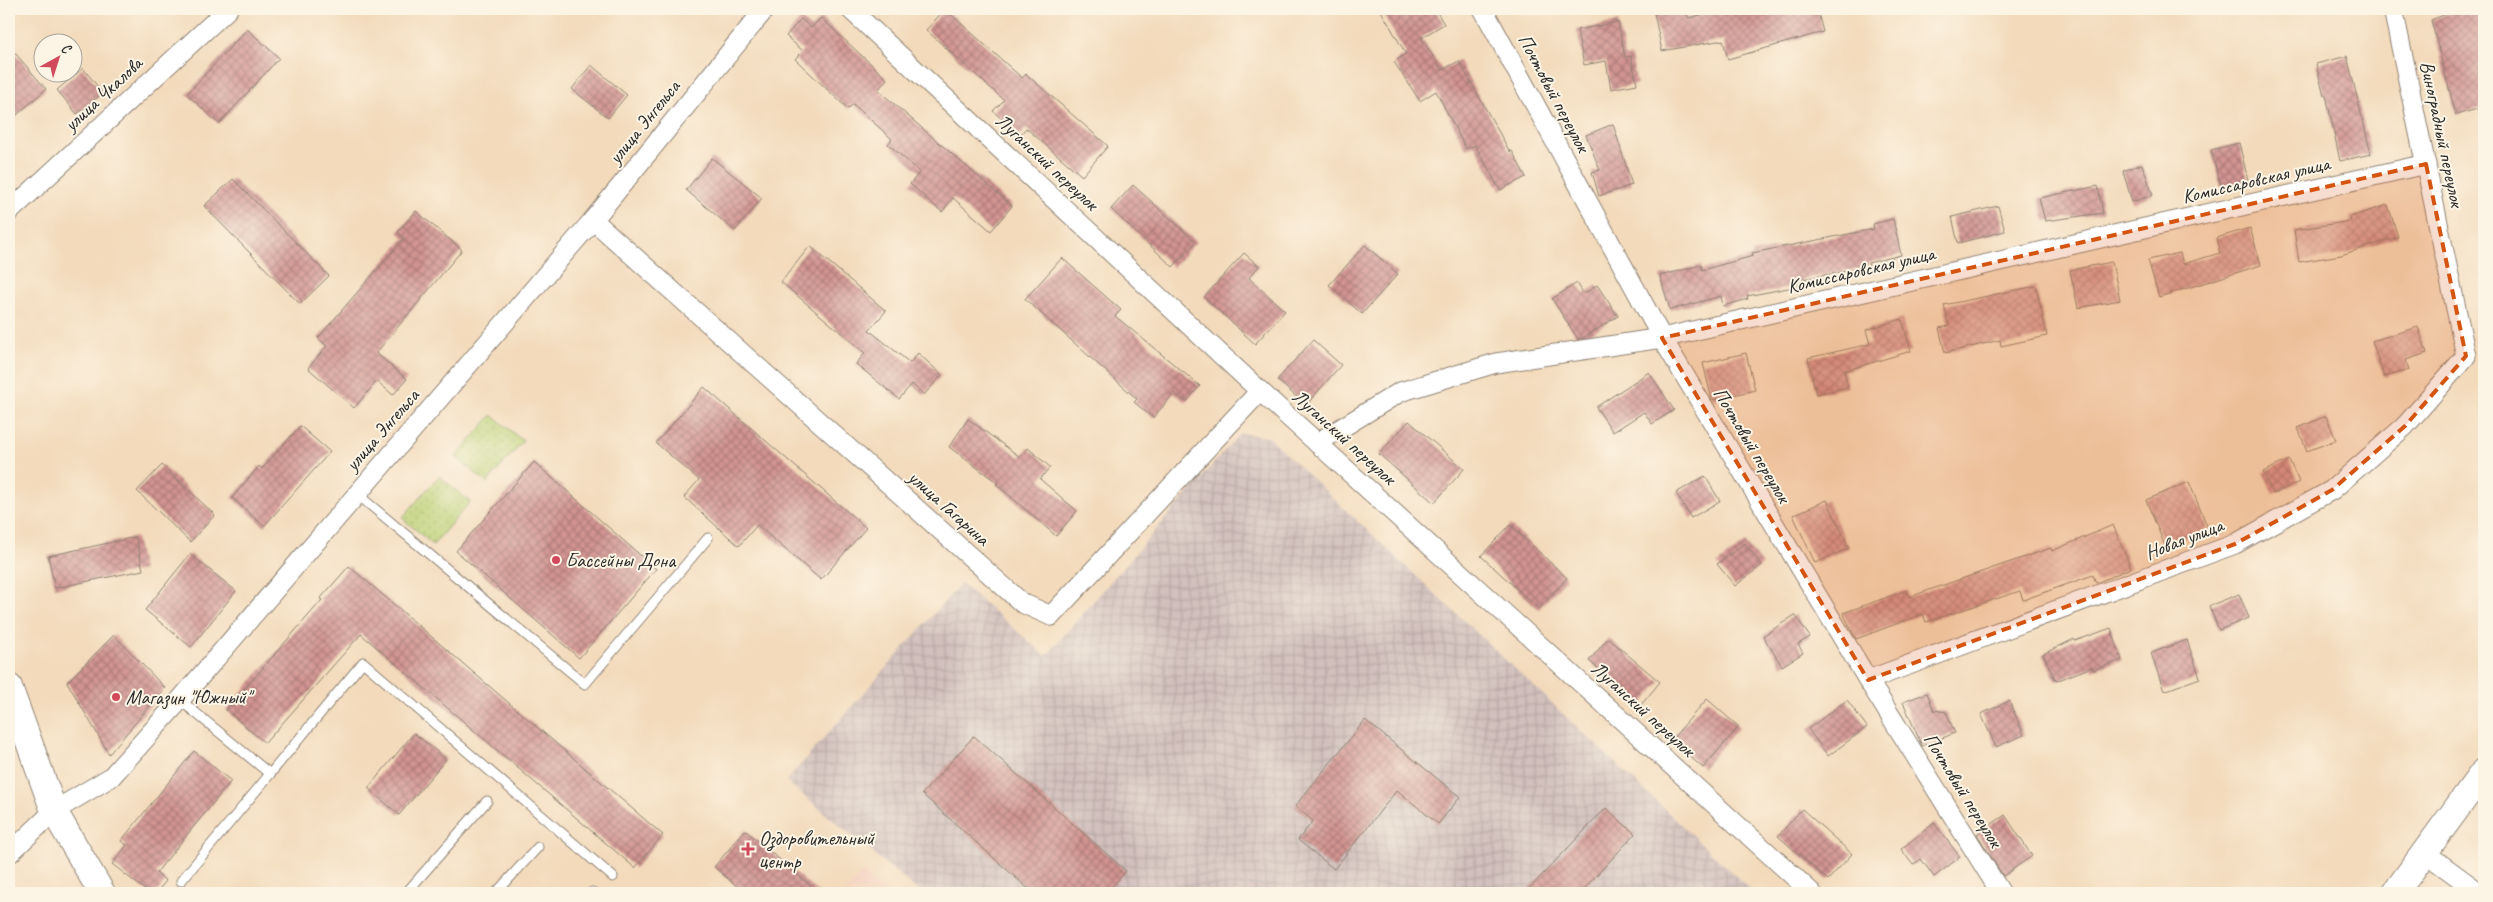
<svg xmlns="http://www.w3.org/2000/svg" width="2493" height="902" font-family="Caveat,sans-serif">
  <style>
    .built { fill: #f5d3c1 }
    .industrial { fill: url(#industrial-grid) }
    .green { fill: url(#green-dots); stroke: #737e50 }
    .building { fill: url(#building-cross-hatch) }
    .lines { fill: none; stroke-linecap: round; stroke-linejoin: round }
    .lane-casing { stroke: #8f8273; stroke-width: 11 }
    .street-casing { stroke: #8f8273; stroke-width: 21 }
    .secondary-casing { stroke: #8f8273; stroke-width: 28 }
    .lane { stroke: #fff; stroke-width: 9 }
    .street { stroke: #fff; stroke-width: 19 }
    .secondary { stroke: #fff; stroke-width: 26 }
    .marked { fill: #d5540f; fill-opacity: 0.2; stroke: #d5540f; stroke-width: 4; stroke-dasharray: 10 6; stroke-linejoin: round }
    .poi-dot { fill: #d1495b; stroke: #fcf5e5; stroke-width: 2 }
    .labels { text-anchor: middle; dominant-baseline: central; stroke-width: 4; stroke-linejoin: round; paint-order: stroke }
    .street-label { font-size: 20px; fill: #2b2b2b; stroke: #fcf5e5 }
    .poi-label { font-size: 20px; fill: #2b2b2b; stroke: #fcf5e5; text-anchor: start }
  </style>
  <defs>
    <pattern id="industrial-grid" width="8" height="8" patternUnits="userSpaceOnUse" patternTransform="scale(1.25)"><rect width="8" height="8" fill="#d1c0bc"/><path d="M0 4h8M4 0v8" fill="none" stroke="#b4a5a2"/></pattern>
    <pattern id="green-dots" width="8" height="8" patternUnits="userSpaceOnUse" patternTransform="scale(1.25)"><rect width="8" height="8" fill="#bbd074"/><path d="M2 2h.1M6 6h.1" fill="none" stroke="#a1b365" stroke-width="1.8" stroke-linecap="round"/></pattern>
    <pattern id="building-cross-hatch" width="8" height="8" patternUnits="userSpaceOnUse" patternTransform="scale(1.25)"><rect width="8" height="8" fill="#d29491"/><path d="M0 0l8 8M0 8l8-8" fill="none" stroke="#ab7977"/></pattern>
  </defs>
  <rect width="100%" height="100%" fill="#fcf5e5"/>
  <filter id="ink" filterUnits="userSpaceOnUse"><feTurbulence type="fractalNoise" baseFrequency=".02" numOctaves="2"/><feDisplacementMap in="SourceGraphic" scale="10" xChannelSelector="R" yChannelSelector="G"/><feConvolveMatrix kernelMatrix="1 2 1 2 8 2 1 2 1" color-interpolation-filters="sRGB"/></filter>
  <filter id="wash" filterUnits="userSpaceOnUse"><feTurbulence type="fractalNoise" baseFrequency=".0096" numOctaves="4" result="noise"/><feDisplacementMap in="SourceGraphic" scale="20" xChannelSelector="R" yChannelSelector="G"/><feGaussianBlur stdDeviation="1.12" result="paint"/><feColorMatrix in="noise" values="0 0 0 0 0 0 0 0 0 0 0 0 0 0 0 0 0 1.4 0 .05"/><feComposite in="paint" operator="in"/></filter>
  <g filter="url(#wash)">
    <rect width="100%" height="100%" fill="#f3dabb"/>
    <path class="built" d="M 862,872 L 886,893 L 845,893 Z"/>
    <path class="industrial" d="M 1240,433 L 1268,437 L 1754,893 L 921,893 L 786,781 L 961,583 L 1046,656 Z"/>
    <g class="green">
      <path d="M 492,415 L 523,441 L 487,483 L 456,457 Z"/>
      <path d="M 439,476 L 470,502 L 433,545 L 402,518 Z"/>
    </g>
    <g id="blocks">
      <g class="building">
        <path d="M 945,9 L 1022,78 L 1026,74 L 1108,146 L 1082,176 L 1026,128 L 1020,135 L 993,111 L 1004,100 L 926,30 Z"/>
        <path d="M 1380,9 L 1435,9 L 1444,24 L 1421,38 L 1442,70 L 1459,61 L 1510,152 L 1512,151 L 1526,177 L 1500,190 L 1475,145 L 1466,149 L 1436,91 L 1420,101 L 1394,62 L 1406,54 Z"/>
        <path d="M 1676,9 L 1686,9 L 1688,18 L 1725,9 L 1817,9 L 1823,32 L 1728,59 L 1723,40 L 1662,51 L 1654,13 Z"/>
        <path d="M 2450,9 L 2484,9 L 2484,71 L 2478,72 L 2484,95 L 2484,107 L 2456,115 L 2431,20 L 2451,12 Z"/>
        <path d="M 821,18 L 887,79 L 878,90 L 1012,206 L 991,231 L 953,198 L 942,212 L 910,184 L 920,172 L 888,144 L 892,139 L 853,104 L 848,109 L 795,59 L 803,51 L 786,36 L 801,19 L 811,28 Z"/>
        <path d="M 1618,22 L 1625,57 L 1631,56 L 1637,84 L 1611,89 L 1606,61 L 1584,65 L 1577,30 Z"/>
        <path d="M 247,29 L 279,58 L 219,124 L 187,94 Z"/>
        <path d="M 9,46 L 46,89 L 9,122 Z"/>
        <path d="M 2347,56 L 2371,154 L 2340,161 L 2326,95 L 2324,95 L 2316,64 Z"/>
        <path d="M 591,65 L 627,95 L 608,118 L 572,89 Z"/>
        <path d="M 83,68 L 103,93 L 77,114 L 57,90 Z"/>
        <path d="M 1613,124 L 1632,185 L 1599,196 L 1592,172 L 1600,170 L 1586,135 Z"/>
        <path d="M 2239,143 L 2248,180 L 2221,187 L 2211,150 Z"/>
        <path d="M 712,158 L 762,198 L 735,231 L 686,190 Z"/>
        <path d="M 2142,164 L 2153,195 L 2132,202 L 2123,171 Z"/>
        <path d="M 233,179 L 329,276 L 300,304 L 204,206 Z"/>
        <path d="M 1133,185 L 1196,242 L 1173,267 L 1111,209 Z"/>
        <path d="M 2098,186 L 2103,213 L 2045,221 L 2039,198 Z"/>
        <path d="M 2388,205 L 2398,237 L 2341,255 L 2299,262 L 2294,230 L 2351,221 L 2350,217 Z"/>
        <path d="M 1998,206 L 2005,231 L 1958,243 L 1952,217 Z"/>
        <path d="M 416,211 L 462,250 L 376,353 L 407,379 L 393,395 L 377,381 L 354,408 L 308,368 L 327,346 L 318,338 L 404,238 L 398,232 Z"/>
        <path d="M 1893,219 L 1901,255 L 1868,263 L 1869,267 L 1803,279 L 1804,285 L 1747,296 L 1748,299 L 1723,306 L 1721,296 L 1670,310 L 1660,276 L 1701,265 L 1702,270 L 1753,256 L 1752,253 L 1874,229 L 1873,224 Z"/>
        <path d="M 2250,228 L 2261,265 L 2159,297 L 2148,260 L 2180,253 L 2183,264 L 2220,253 L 2216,238 Z"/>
        <path d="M 1365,245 L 1398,274 L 1362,314 L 1329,285 Z"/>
        <path d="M 810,246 L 886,311 L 869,330 L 910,363 L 918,353 L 942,375 L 924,395 L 912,384 L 899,399 L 856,364 L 865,353 L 781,282 Z"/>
        <path d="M 1244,253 L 1259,266 L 1249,278 L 1285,311 L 1255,344 L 1204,297 Z"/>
        <path d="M 1062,258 L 1121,310 L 1115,316 L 1200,386 L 1186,402 L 1174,393 L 1153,418 L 1134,402 L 1137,399 L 1025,299 Z"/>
        <path d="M 2112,262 L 2120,300 L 2078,308 L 2070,270 Z"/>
        <path d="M 1577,283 L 1584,294 L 1597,285 L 1618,316 L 1583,338 L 1578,339 L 1552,299 Z"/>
        <path d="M 2036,286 L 2047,336 L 2001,346 L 2000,340 L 1945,353 L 1939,328 L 1949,326 L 1944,305 Z"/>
        <path d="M 1902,319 L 1911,351 L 1844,371 L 1848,387 L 1816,394 L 1808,358 L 1870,344 L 1866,330 Z"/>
        <path d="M 2418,327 L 2427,353 L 2406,360 L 2409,370 L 2384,377 L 2372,341 Z"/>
        <path d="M 1313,340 L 1341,365 L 1306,405 L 1277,380 Z"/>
        <path d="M 1746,353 L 1755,390 L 1712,400 L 1703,363 Z"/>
        <path d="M 1649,372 L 1674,410 L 1652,424 L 1644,412 L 1613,432 L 1596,407 Z"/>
        <path d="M 704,387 L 866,528 L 821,580 L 757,525 L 739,546 L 684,497 L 699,480 L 656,443 Z"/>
        <path d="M 2326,416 L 2336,440 L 2307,451 L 2298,428 Z"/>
        <path d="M 968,419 L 1020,457 L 1028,448 L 1050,467 L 1040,479 L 1077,511 L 1056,536 L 996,484 L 998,483 L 949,447 Z"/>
        <path d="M 1409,421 L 1464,469 L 1434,503 L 1379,454 Z"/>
        <path d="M 300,426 L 330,452 L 264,526 L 232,498 L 259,466 L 262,469 Z"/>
        <path d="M 2289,460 L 2299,482 L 2273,494 L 2263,472 Z"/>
        <path d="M 534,462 L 656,569 L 579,658 L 456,551 Z"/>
        <path d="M 162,465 L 215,515 L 190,542 L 137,491 Z"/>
        <path d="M 1705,476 L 1720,501 L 1691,518 L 1676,493 Z"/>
        <path d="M 2189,482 L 2208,528 L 2165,546 L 2146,500 Z"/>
        <path d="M 1827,500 L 1849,548 L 1815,563 L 1793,515 Z"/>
        <path d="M 1510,525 L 1567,578 L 1539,609 L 1481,556 Z"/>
        <path d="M 2113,525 L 2131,568 L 2096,583 L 2093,575 L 2023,600 L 2020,591 L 1926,622 L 1923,614 L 1856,639 L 1843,613 L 1907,590 L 1909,597 L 2051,548 L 2052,551 Z"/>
        <path d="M 136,537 L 143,570 L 55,588 L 48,556 Z"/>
        <path d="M 1745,543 L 1762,565 L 1735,586 L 1717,564 Z"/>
        <path d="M 190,554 L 236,591 L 191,647 L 145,610 Z"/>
        <path d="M 349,566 L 663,835 L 635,868 L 361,634 L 265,743 L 226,710 L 322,600 L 320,599 Z"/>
        <path d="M 2239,594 L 2249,618 L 2219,630 L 2209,606 Z"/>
        <path d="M 1795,615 L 1810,637 L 1798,644 L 1803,653 L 1782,666 L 1763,636 Z"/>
        <path d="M 2111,628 L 2122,660 L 2093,670 L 2092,667 L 2056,681 L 2043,654 L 2074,639 L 2075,641 Z"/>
        <path d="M 114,635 L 165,688 L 109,754 L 67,682 Z"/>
        <path d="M 1608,638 L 1660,682 L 1641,705 L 1589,661 Z"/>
        <path d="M 2187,640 L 2200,678 L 2164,691 L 2151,653 Z"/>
        <path d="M 1927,693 L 1934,710 L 1946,712 L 1955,733 L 1922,746 L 1903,702 Z"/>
        <path d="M 1707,699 L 1739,727 L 1703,768 L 1671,740 Z"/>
        <path d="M 1847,700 L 1867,727 L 1828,756 L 1808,729 Z"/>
        <path d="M 2009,701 L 2024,735 L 1996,747 L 1981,714 Z"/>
        <path d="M 1365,720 L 1460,797 L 1438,824 L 1397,790 L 1334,869 L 1298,840 L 1313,821 L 1295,806 Z"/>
        <path d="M 414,733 L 446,759 L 399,815 L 368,788 Z"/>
        <path d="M 974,736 L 1126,871 L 1106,893 L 1033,893 L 922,794 Z"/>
        <path d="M 194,751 L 231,781 L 156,873 L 166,881 L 156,893 L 149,893 L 112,864 L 127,845 L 121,841 Z"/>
        <path d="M 1606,808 L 1635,834 L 1580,893 L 1525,893 Z"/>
        <path d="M 1802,809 L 1852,854 L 1828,880 L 1778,836 Z"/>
        <path d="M 2005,815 L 2032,856 L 2003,876 L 1977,834 Z"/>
        <path d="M 1934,823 L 1960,857 L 1934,877 L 1921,859 L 1913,865 L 1901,849 Z"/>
        <path d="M 745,830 L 819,893 L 745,893 L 714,867 Z"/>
      </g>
    </g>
  </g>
  <g filter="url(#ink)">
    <use href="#blocks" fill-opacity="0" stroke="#8f8273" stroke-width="1"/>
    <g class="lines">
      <defs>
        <g id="lane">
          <path d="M 357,494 L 585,684 L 708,538"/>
          <path d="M 180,700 L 270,774 L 363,662 L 613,877"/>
          <path d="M 181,881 L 270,774"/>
          <path d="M 406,893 L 487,801"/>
          <path d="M 496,893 L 538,847"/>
          <path d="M 591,893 L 592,892"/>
        </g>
        <g id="street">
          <path d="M 850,9 L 1260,391 L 1812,893"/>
          <path d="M 1483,9 L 1662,338 L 1868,680 L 2001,893"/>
          <path d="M 9,212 L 228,9"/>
          <path d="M 593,220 L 1022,603 L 1051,616 L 1260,391"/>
          <path d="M 1317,443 L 1400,392 L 1496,363 L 1662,338 L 2426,164"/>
          <path d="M 1868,680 L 2235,544 L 2332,490 L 2405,426 L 2466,356 L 2393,9"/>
          <path d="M 2424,852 L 2480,893"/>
          <path d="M 9,854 L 54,811 L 111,777 L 180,700 L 593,220 L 765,9"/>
        </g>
        <g id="secondary">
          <path d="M 9,687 L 54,811 L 102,893"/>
          <path d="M 2395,893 L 2484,771"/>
        </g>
      </defs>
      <use href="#lane" class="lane-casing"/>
      <use href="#street" class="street-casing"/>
      <use href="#secondary" class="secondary-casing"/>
      <use href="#lane" class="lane"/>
      <use href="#street" class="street"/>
      <use href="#secondary" class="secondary"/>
    </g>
  </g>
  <path class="marked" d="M 2426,164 L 2466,356 L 2405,426 L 2332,490 L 2235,544 L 1868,680 L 1662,338 Z"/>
  <g class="poi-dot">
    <circle cx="556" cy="560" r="5"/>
    <circle cx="116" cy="697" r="5"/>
    <path d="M745.5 841.5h5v5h5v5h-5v5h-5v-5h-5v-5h5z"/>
  </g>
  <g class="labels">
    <g class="street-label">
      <text transform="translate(1554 93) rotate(62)">Почтовый переулок</text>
      <text transform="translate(103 94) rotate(-43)">улица Чкалова</text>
      <text transform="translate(644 122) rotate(-51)">улица Энгельса</text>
      <text transform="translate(2442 134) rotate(78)">Виноградный переулок</text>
      <text transform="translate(1047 162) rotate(43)">Луганский переулок</text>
      <text transform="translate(2256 180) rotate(-13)">Комиссаровская улица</text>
      <text transform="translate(1861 270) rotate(-13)">Комиссаровская улица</text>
      <text transform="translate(382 430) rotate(-49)">улица Энгельса</text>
      <text transform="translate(1344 437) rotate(42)">Луганский переулок</text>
      <text transform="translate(1752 445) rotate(59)">Почтовый переулок</text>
      <text transform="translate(949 508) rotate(42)">улица Гагарина</text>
      <text transform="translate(2184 539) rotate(-21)">Новая улица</text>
      <text transform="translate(1643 709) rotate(42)">Луганский переулок</text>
      <text transform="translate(1963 790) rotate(58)">Почтовый переулок</text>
    </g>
    <g class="poi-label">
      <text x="566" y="560">Бассейны Дона</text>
      <text x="126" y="697">Магазин "Южный"</text>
      <text x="759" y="838">Оздоровительный<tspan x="759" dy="23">центр</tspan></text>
    </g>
  </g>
  <rect width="2493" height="902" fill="none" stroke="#fcf5e5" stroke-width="30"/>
  <g transform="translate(58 58) rotate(39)"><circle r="24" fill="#fcf5e5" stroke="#a8a49b"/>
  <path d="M0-4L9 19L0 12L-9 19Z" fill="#d1495b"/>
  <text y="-8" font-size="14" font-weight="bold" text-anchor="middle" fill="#2b2b2b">С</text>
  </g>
</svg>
